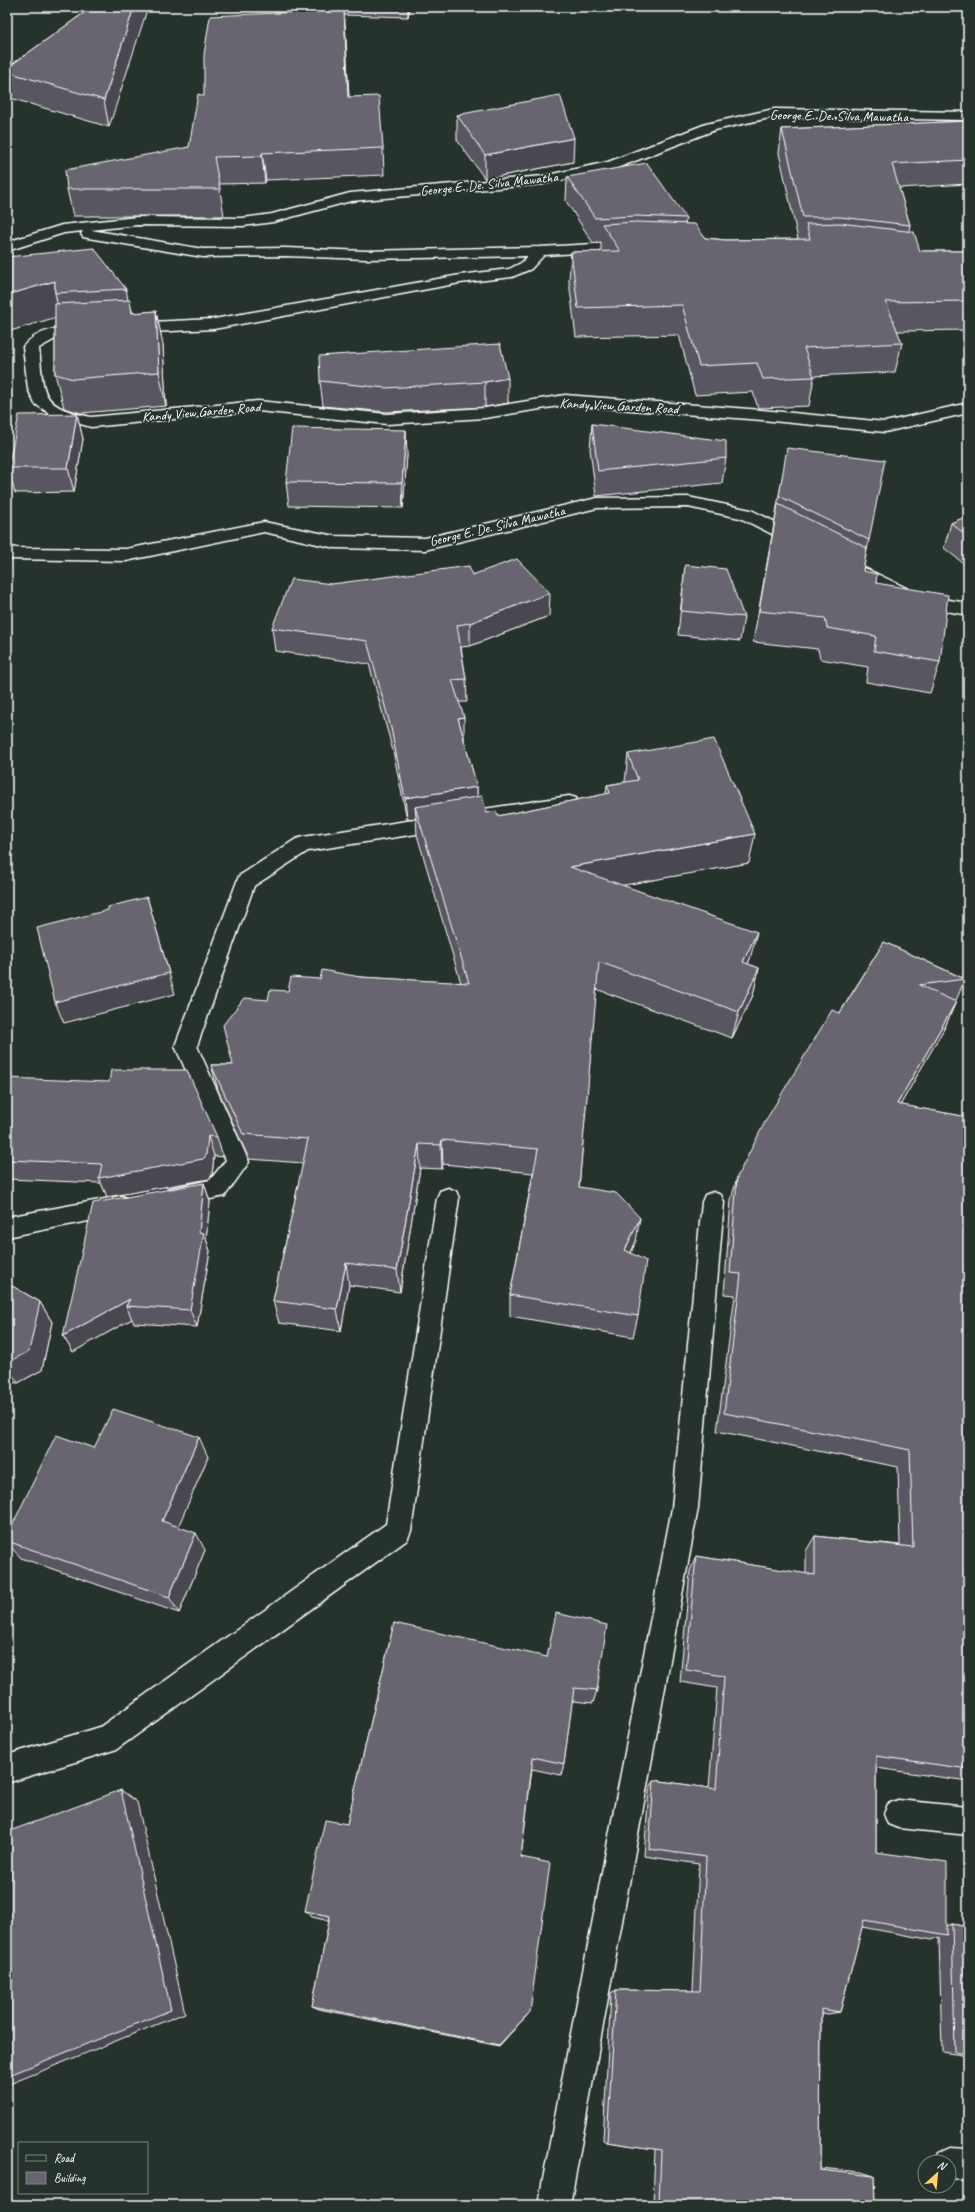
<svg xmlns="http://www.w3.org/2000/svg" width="975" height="2212" font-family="Caveat,sans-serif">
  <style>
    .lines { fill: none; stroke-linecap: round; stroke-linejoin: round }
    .minor-casing { stroke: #fff; stroke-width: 3 }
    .minor { fill: #26332d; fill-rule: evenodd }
    .wall { fill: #595761; stroke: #fff }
    .shaded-wall { fill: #48474f; stroke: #fff }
    .building { fill: #676571; stroke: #fff }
    .labels { text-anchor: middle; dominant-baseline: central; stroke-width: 3.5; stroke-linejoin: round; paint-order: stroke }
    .far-street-label { font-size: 14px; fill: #fff; stroke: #26332d }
  </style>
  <rect width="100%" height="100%" fill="#26332d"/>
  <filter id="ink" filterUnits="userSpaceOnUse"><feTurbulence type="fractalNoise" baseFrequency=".025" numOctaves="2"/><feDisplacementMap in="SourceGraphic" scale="8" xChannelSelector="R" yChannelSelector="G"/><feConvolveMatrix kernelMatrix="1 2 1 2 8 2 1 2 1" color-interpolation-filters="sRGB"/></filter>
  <g filter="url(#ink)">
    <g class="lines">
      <defs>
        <g id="minor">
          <path d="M 774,109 L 968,112 L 968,120 L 774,117 L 715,130 L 617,168 L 543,184 L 351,201 L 273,222 L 243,226 L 137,225 L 91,230 L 203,249 L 285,248 L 366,251 L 540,247 L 631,242 L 638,246 L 631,250 L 544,255 L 531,269 L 512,277 L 460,283 L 214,329 L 130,333 L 125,331 L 122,328 L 125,325 L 130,323 L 214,319 L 460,275 L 509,269 L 521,263 L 528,256 L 366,259 L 285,256 L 203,257 L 88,238 L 83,237 L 81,234 L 83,231 L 64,233 L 7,251 L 7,242 L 62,225 L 137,217 L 243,218 L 272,214 L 350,193 L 543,176 L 608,162 L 706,124 Z"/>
          <path d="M 85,326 L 90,328 L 93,331 L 90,334 L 57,338 L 39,348 C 44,395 39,406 91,417 L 258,401 L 387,414 L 485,408 L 565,395 L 762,410 L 885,422 L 968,403 L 968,413 L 885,432 L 762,420 L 565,405 L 485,418 L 387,424 L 258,411 L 91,427 L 55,417 L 35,404 L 28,389 L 23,347 C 37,328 64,327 85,326 Z"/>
          <path d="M 688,497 L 751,510 L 806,537 L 808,541 L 806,545 L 800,547 L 794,545 L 740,518 L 688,507 L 597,508 L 425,550 L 335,548 L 264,532 L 126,561 L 7,559 L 7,545 L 15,548 L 126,549 L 264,522 L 335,536 L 425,538 L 597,498 Z"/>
          <path d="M 850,561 L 923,596 L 968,603 L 968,615 L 913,605 L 844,571 L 841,567 L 844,563 Z"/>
          <path d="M 569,796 L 576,798 L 579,803 L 576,808 L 569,810 L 308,851 L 254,886 L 197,1046 L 249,1162 L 225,1196 L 176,1206 L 168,1203 L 165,1196 L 168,1189 L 210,1180 L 226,1160 L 175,1046 L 239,876 L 296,839 L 303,837 Z"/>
          <path d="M 448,1188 L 456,1191 L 459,1198 L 411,1531 L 407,1540 L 117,1749 L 7,1783 L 7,1755 L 100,1727 L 386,1524 L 437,1198 L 440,1191 Z"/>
          <path d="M 713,1192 L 721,1195 L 724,1202 L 698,1508 L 570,2205 L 538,2205 L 672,1508 L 702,1202 L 705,1195 Z"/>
          <path d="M 121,1196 L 129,1199 L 132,1206 L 129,1213 L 7,1237 L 7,1217 Z"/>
          <path d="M 898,1800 L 968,1807 L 968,1835 L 898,1828 L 888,1824 L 884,1814 L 888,1804 Z"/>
          <path d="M 949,2148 L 968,2149 L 968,2181 L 949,2180 L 949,2162 L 934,2162 L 938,2153 Z"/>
        </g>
      </defs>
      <use href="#minor" class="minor-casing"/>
      <use href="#minor" class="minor"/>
    </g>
    <g class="wall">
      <path d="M 92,7 L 109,127 L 10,98 L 7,87 L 7,68 Z"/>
      <path d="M 325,7 L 410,7 L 408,17 L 344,15 L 349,97 L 383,148 L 384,175 L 266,180 L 265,183 L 219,184 L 224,216 L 73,216 L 67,189 L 189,147 L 204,96 L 325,11 Z"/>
      <path d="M 457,115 L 573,162 L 485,179 L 457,140 Z"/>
      <path d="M 968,121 L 968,184 L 899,188 L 910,225 L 909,231 L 920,251 L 968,251 L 968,330 L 897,331 L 902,343 L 895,372 L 814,376 L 814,377 L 809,406 L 758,408 L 753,392 L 695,395 L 679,335 L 576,337 L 569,281 L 571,252 L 601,252 L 601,242 L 593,243 L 566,201 L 567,177 L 686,218 L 685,224 L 705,238 L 726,240 L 798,239 L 779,153 L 782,129 Z"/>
      <path d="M 7,257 L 126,289 L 128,300 L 133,313 L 156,311 L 163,345 L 166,406 L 81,413 L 64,408 L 55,374 L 55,317 L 7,332 Z"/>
      <path d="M 500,344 L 508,403 L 485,407 L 387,412 L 323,406 L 320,381 Z"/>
      <path d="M 77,414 L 83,439 L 74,492 L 15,493 L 8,468 Z"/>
      <path d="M 592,424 L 726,458 L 722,483 L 596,496 L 590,449 Z"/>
      <path d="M 407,455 L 403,508 L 289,506 L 286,482 Z"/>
      <path d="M 783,473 L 869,540 L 863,571 L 876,583 L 940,662 L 930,693 L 866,682 L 868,667 L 820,659 L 818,649 L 753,642 Z"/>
      <path d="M 968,516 L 968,567 L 944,548 L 951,523 Z"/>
      <path d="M 685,565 L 744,617 L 740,641 L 678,635 Z"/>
      <path d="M 472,575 L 549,616 L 470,646 L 461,647 L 466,679 L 467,702 L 459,702 L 464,740 L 477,787 L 477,797 L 487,813 L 498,816 L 606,794 L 607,785 L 625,782 L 628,754 L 749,863 L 623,885 L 750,959 L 748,964 L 759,968 L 753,995 L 732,1038 L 596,989 L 579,1187 L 636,1241 L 631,1253 L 638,1316 L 633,1337 L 510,1316 L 510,1295 L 533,1173 L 443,1164 L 442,1169 L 420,1168 L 400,1292 L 349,1285 L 341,1331 L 279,1323 L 273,1301 L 303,1163 L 249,1159 L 218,1090 L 211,1065 L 233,1065 L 268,1000 L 288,991 L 320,979 L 360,977 L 461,983 L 417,835 L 416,818 L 407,819 L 393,751 L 369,664 L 275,651 L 272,628 L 332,584 Z"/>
      <path d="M 968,677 L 968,684 L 966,682 Z"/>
      <path d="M 884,942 L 965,979 L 945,1027 L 900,1105 L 968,1117 L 968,1781 L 876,1768 L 876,1852 L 947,1926 L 952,1924 L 968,1927 L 968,2056 L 942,2052 L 939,1937 L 932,1940 L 862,1927 L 840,2012 L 828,2014 L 821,2013 L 820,2168 L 861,2172 L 874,2176 L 875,2205 L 653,2205 L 655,2149 L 607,2142 L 603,2140 L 611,1993 L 616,1990 L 693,1991 L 699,1864 L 644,1856 L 649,1790 L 654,1780 L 709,1788 L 717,1688 L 680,1682 L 690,1571 L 696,1556 L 806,1574 L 806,1551 L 815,1536 L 900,1545 L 898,1467 L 717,1431 L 735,1295 L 724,1294 L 731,1200 L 737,1177 Z"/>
      <path d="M 7,1078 L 217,1137 L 223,1157 L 214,1156 L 212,1175 L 209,1179 L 107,1197 L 101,1183 L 7,1179 Z"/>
      <path d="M 204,1183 L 210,1202 L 206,1239 L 210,1251 L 197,1327 L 134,1323 L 132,1319 L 73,1352 L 63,1336 Z"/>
      <path d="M 7,1283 L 40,1302 L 52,1322 L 42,1370 L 18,1383 L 7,1382 Z"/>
      <path d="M 94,1448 L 208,1457 L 178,1526 L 205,1550 L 179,1613 L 21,1558 L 7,1543 L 7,1536 Z"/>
      <path d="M 394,1623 L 597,1690 L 593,1703 L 572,1701 L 564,1764 L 561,1775 L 532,1769 L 521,1857 L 528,2014 L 499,2046 L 319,2009 L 312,2006 L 329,1921 L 312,1917 L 305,1911 L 347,1824 Z"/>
    </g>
    <g class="shaded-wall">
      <path d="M 134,7 L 148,7 L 109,127 L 104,100 Z"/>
      <path d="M 408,7 L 410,7 L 408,17 Z"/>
      <path d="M 344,10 L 346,37 L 350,124 L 348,97 Z"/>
      <path d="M 574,138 L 573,162 L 485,179 L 485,155 Z"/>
      <path d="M 262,153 L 266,180 L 265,183 L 262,156 Z"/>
      <path d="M 55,281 L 55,293 L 60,316 L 7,332 L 7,295 Z"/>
      <path d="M 156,311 L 163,345 L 166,406 L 159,372 Z"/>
      <path d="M 508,378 L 508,403 L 485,407 L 485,382 Z"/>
      <path d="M 77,414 L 83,439 L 74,492 L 68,468 Z"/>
      <path d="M 406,430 L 407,455 L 403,508 L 402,483 Z"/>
      <path d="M 550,593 L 549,616 L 470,646 L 470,623 Z"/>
      <path d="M 464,717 L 464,740 L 458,718 Z"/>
      <path d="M 477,787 L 477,809 L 415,807 L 416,818 L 407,819 L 405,798 Z"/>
      <path d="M 755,834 L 749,863 L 568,895 L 570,867 Z"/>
      <path d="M 147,897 L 175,994 L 64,1023 L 55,1002 Z"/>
      <path d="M 757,932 L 750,959 L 736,989 L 743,962 Z"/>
      <path d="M 759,968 L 753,995 L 732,1038 L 739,1012 Z"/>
      <path d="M 956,1002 L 945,1027 L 887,1128 L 897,1104 Z"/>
      <path d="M 208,1136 L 214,1156 L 212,1175 L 209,1179 L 107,1197 L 99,1178 Z"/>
      <path d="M 442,1140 L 443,1164 L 442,1169 L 441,1145 Z"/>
      <path d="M 419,1144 L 420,1168 L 400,1292 L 397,1270 Z"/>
      <path d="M 204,1183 L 210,1202 L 206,1239 L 210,1251 L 197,1327 L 190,1310 Z"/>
      <path d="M 640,1218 L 636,1241 L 622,1272 L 625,1250 Z"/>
      <path d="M 346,1263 L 349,1285 L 341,1331 L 337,1309 Z"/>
      <path d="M 130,1299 L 126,1306 L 132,1319 L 73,1352 L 63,1336 Z"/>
      <path d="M 40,1302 L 52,1322 L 42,1370 L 18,1383 L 7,1366 L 7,1363 Z"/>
      <path d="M 199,1437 L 208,1457 L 173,1539 L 162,1521 Z"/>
      <path d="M 196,1533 L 205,1550 L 179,1613 L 169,1597 Z"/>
      <path d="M 121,1790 L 137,1802 L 185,2013 L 7,2085 L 7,2076 Z"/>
      <path d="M 530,2012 L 528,2014 L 499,2046 L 499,2045 Z"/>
    </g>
    <g class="building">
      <path d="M 92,7 L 134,7 L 104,100 L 7,72 L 7,68 Z"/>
      <path d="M 344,10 L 348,97 L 379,96 L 383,148 L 262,153 L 262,156 L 214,157 L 220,189 L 67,189 L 65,170 L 189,147 L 198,94 L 204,96 L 204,55 L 210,16 Z"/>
      <path d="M 560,95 L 574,138 L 485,155 L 457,115 Z"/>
      <path d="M 968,121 L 968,160 L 892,164 L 910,225 L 840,217 L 803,217 L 782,129 Z"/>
      <path d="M 647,163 L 686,218 L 636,216 L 595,218 L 567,177 Z"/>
      <path d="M 636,222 L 695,224 L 705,238 L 726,240 L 810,239 L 806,224 L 840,223 L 914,232 L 920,251 L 968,251 L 968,301 L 886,302 L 902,343 L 804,348 L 814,377 L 763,379 L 757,363 L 699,366 L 682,305 L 578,308 L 571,252 L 620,251 L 602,224 Z"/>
      <path d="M 94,248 L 126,289 L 55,293 L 55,281 L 7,295 L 7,257 Z"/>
      <path d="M 130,300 L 132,313 L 156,311 L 159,372 L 73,379 L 55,374 L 55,304 Z"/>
      <path d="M 500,344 L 508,378 L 485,382 L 386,388 L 320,381 L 319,356 Z"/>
      <path d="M 77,414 L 68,468 L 8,468 L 19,415 Z"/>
      <path d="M 592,424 L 726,441 L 726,458 L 598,471 Z"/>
      <path d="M 292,428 L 406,430 L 402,483 L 286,482 Z"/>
      <path d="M 787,448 L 885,460 L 869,540 L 779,496 Z"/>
      <path d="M 778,504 L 867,548 L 863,571 L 877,574 L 876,583 L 948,595 L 940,662 L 874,651 L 876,636 L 827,628 L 825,618 L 759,611 Z"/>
      <path d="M 968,516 L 968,537 L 951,523 Z"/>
      <path d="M 517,559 L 550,593 L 470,623 L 457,625 L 466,679 L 452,680 L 464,717 L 458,718 L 477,787 L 405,798 L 391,728 L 367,641 L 272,628 L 291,579 L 332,584 L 469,566 L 472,575 Z"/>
      <path d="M 685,565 L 726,569 L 744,617 L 681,611 Z"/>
      <path d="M 714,739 L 755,834 L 570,867 L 757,932 L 743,962 L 759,968 L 739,1012 L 599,962 L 579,1187 L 616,1193 L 640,1218 L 625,1250 L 646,1261 L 638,1316 L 510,1295 L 538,1149 L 442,1140 L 441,1145 L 419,1144 L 397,1270 L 346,1263 L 337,1309 L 273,1301 L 308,1139 L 243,1134 L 211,1065 L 233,1065 L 223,1025 L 244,998 L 268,1000 L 270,990 L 288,991 L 291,977 L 320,979 L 322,970 L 360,977 L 469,983 L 415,807 L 482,796 L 487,813 L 496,811 L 498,816 L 610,793 L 607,785 L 638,780 L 628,754 Z"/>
      <path d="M 147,897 L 169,973 L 55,1002 L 37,928 L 108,910 L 108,907 Z"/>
      <path d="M 884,942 L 965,979 L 919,985 L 956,1002 L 897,1104 L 968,1117 L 968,1769 L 876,1756 L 876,1852 L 947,1862 L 947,1935 L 864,1920 L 840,2012 L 821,2009 L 820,2170 L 874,2176 L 875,2205 L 659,2205 L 661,2150 L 607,2142 L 616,1990 L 700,1991 L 706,1857 L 649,1849 L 654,1780 L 716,1789 L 724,1676 L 686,1670 L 696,1556 L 815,1575 L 815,1536 L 913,1547 L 910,1450 L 724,1413 L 741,1274 L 730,1273 L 737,1177 L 766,1120 L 832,1010 L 840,1013 Z"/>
      <path d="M 111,1070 L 187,1070 L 217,1137 L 208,1136 L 206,1156 L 203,1159 L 99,1178 L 102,1164 L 7,1160 L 7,1078 L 109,1082 Z"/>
      <path d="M 204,1183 L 199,1232 L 204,1233 L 190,1310 L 126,1306 L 130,1299 L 63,1336 L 93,1203 Z"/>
      <path d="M 7,1283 L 40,1302 L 29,1351 L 7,1363 Z"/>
      <path d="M 113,1409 L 199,1437 L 162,1521 L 196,1533 L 169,1597 L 7,1541 L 7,1536 L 56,1435 L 94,1448 Z"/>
      <path d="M 556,1613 L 607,1625 L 597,1690 L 574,1688 L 564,1764 L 533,1757 L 521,1857 L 550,1863 L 530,2012 L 499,2045 L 312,2006 L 330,1916 L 305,1911 L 325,1820 L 347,1824 L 394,1623 L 547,1657 Z"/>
      <path d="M 121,1790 L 171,2010 L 7,2076 L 7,1832 Z"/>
      <path d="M 952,1924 L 968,1927 L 968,2054 L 955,2052 Z"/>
    </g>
  </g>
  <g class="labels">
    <g class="far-street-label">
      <text transform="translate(839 116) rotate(1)">George E. De. Silva Mawatha</text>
      <text transform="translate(489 184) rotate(-6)">George E. De. Silva Mawatha</text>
      <text transform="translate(619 406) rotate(3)">Kandy View Garden Road</text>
      <text transform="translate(201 412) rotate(-5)">Kandy View Garden Road</text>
      <text transform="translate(497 526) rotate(-13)">George E. De. Silva Mawatha</text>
    </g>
  </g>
  <rect width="975" height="2212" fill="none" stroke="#26332d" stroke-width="24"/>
  <rect x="12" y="12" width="951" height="2188" fill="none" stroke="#fff" stroke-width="1.5" filter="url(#ink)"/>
  <rect x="18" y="2142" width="130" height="52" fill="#26332d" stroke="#7d8581"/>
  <rect x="26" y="2155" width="20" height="6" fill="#26332d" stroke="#7d8581"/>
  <text x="54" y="2162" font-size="12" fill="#ffffff">Road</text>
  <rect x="26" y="2172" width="20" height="12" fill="#676571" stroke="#7d8581"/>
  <text x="54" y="2182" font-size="12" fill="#ffffff">Building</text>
  <g transform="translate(937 2174) rotate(27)"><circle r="19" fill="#26332d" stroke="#7d8581"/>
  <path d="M0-3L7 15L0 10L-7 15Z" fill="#ffd166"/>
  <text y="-6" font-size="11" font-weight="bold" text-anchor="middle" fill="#ffffff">N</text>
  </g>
</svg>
